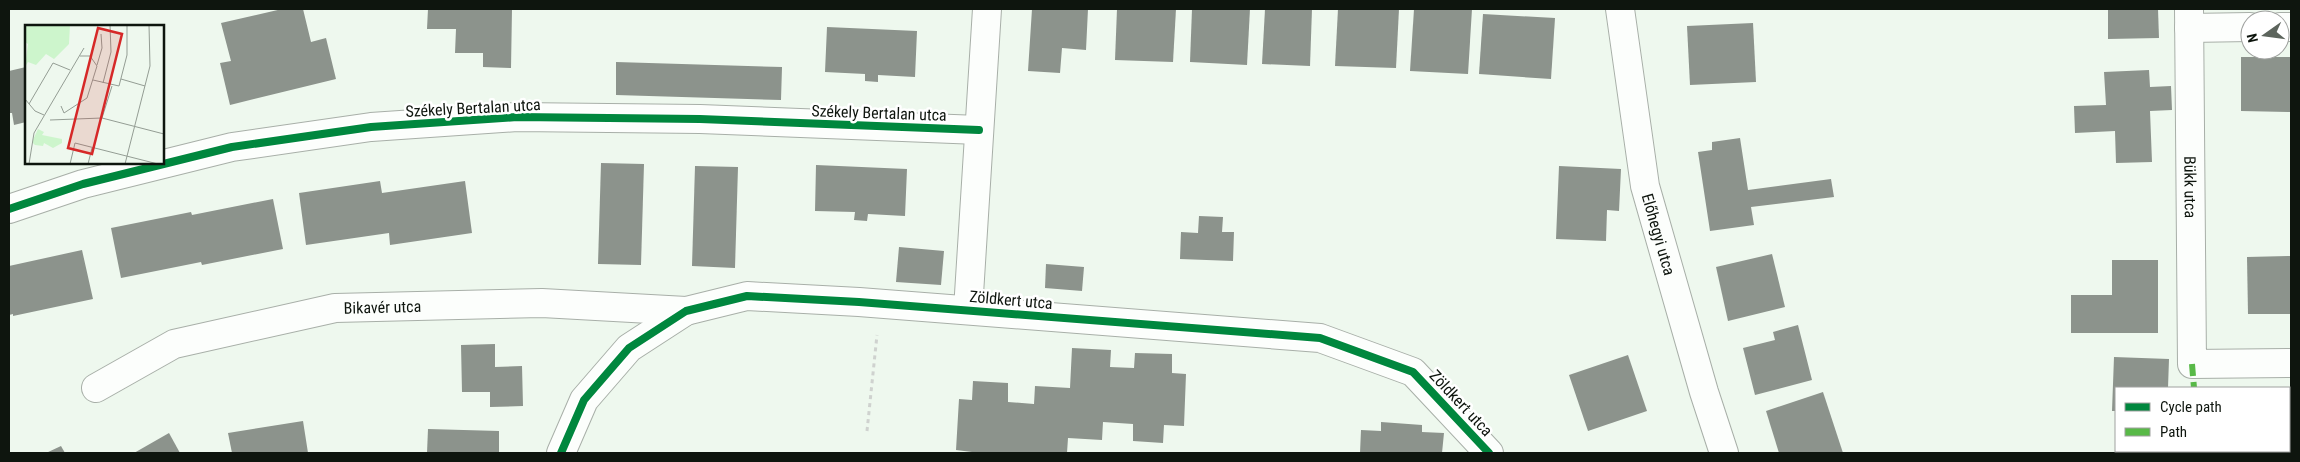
<svg xmlns="http://www.w3.org/2000/svg" width="2300" height="462" font-family="'Roboto Condensed',sans-serif">
  <style>
    .building { fill: #8c938c }
    .lines { fill: none; stroke-linecap: round; stroke-linejoin: round }
    .minor-casing { stroke: #a8afa8; stroke-width: 30 }
    .path { stroke: #cfd2cf; stroke-width: 3; stroke-dasharray: 4 4; stroke-linecap: butt }
    .minor { stroke: #fcfefc; stroke-width: 28 }
    .quiet { stroke: #58b947; stroke-width: 6; stroke-dasharray: 12 6; stroke-linecap: butt }
    .cycleway-casing { stroke: #fff; stroke-width: 11 }
    .cycleway { stroke: #00873e; stroke-width: 8 }
    .labels { text-anchor: middle; dominant-baseline: central; stroke-width: 5; stroke-linejoin: round; paint-order: stroke }
    .street-label { font-size: 16px; fill: #0e150e; stroke: #fff }
    .inset-road { fill: none; stroke: #949d94; stroke-width: 1 }
    .view { fill: #d62828; fill-opacity: 0.15; stroke: #d62828; stroke-width: 2.5 }
    .inset-edge { fill: none; stroke: #0e150e; stroke-width: 2.5 }
  </style>
  <rect width="100%" height="100%" fill="#eef8ee"/>
  <g class="building">
    <path d="M 282,9 L 303,9 L 311,42 L 326,38 L 336,79 L 230,105 L 220,63 L 231,61 L 221,23 Z"/>
    <path d="M 428,9 L 512,9 L 511,68 L 483,67 L 483,53 L 455,53 L 456,29 L 427,29 Z"/>
    <path d="M 1032,9 L 1088,9 L 1086,50 L 1062,48 L 1060,73 L 1028,71 Z"/>
    <path d="M 1117,9 L 1176,9 L 1173,62 L 1115,60 Z"/>
    <path d="M 1192,9 L 1250,9 L 1247,65 L 1190,62 Z"/>
    <path d="M 1265,9 L 1312,9 L 1310,66 L 1262,64 Z"/>
    <path d="M 1338,9 L 1399,9 L 1396,68 L 1335,66 Z"/>
    <path d="M 1414,9 L 1472,9 L 1468,74 L 1410,71 Z"/>
    <path d="M 2108,9 L 2158,9 L 2159,38 L 2108,39 Z"/>
    <path d="M 1483,14 L 1555,18 L 1551,79 L 1479,74 Z"/>
    <path d="M 1753,23 L 1756,82 L 1690,85 L 1687,26 Z"/>
    <path d="M 827,27 L 917,31 L 915,77 L 878,75 L 878,82 L 865,81 L 865,74 L 825,72 Z"/>
    <path d="M 2241,57 L 2290,57 L 2291,112 L 2241,111 Z"/>
    <path d="M 616,62 L 782,67 L 781,100 L 616,95 Z"/>
    <path d="M 26,67 L 26,122 L 14,125 L 12,113 L 9,113 L 9,71 Z"/>
    <path d="M 2149,70 L 2150,87 L 2171,86 L 2172,110 L 2150,111 L 2152,162 L 2116,163 L 2115,131 L 2075,133 L 2074,106 L 2106,105 L 2104,72 Z"/>
    <path d="M 1740,138 L 1748,190 L 1831,179 L 1834,197 L 1751,207 L 1754,225 L 1710,231 L 1698,152 L 1712,150 L 1712,142 Z"/>
    <path d="M 601,163 L 644,164 L 641,265 L 598,264 Z"/>
    <path d="M 816,165 L 907,169 L 905,216 L 868,214 L 867,221 L 854,220 L 855,212 L 815,211 Z"/>
    <path d="M 695,166 L 738,167 L 735,268 L 692,266 Z"/>
    <path d="M 1559,166 L 1621,169 L 1619,211 L 1607,210 L 1606,241 L 1556,239 Z"/>
    <path d="M 380,181 L 382,193 L 465,181 L 472,233 L 390,245 L 389,233 L 306,245 L 299,193 Z"/>
    <path d="M 273,199 L 283,249 L 202,265 L 201,262 L 121,278 L 111,228 L 191,212 L 192,215 Z"/>
    <path d="M 1199,216 L 1223,217 L 1222,232 L 1234,232 L 1233,261 L 1180,259 L 1181,232 L 1198,233 Z"/>
    <path d="M 899,247 L 944,251 L 941,285 L 896,282 Z"/>
    <path d="M 82,250 L 93,299 L 13,316 L 13,314 L 9,315 L 9,266 Z"/>
    <path d="M 1772,254 L 1785,307 L 1728,321 L 1716,267 Z"/>
    <path d="M 2291,256 L 2291,314 L 2248,314 L 2247,257 Z"/>
    <path d="M 2112,260 L 2158,260 L 2158,333 L 2071,333 L 2071,295 L 2112,295 Z"/>
    <path d="M 1046,264 L 1084,267 L 1082,291 L 1045,288 Z"/>
    <path d="M 1798,325 L 1812,380 L 1755,395 L 1743,348 L 1775,340 L 1773,332 Z"/>
    <path d="M 495,344 L 495,367 L 522,366 L 523,406 L 490,407 L 490,392 L 462,392 L 461,345 Z"/>
    <path d="M 1072,348 L 1111,350 L 1110,367 L 1134,368 L 1135,353 L 1172,354 L 1172,373 L 1186,374 L 1184,426 L 1164,425 L 1163,443 L 1133,441 L 1133,424 L 1103,422 L 1102,440 L 1068,438 L 1067,453 L 972,453 L 972,452 L 956,450 L 959,399 L 972,400 L 973,381 L 1008,383 L 1008,402 L 1034,404 L 1035,386 L 1070,388 Z"/>
    <path d="M 1628,355 L 1647,411 L 1588,431 L 1569,375 Z"/>
    <path d="M 2114,357 L 2169,359 L 2168,388 L 2116,388 L 2116,411 L 2112,411 Z"/>
    <path d="M 1823,392 L 1843,453 L 1779,453 L 1766,411 Z"/>
    <rect x="2289" y="411" width="2" height="36"/>
    <path d="M 303,421 L 308,453 L 232,453 L 228,433 Z"/>
    <path d="M 1381,422 L 1422,425 L 1422,432 L 1444,433 L 1442,453 L 1360,453 L 1361,430 L 1381,431 Z"/>
    <path d="M 428,429 L 499,431 L 499,453 L 427,453 Z"/>
    <path d="M 169,433 L 180,453 L 134,453 Z"/>
    <path d="M 61,446 L 65,453 L 46,453 Z"/>
    <rect x="2240" y="451" width="35" height="2"/>
  </g>
  <g class="lines">
    <defs>
      <g id="minor">
        <path id="s1" d="M 1620,9 L 1645,186 L 1704,392 L 1724,453"/>
        <path id="s2" d="M 2189,9 L 2192,364 L 2291,363"/>
        <path d="M 2280,27 L 2291,27"/>
        <path d="M 2189,28 L 2250,27"/>
        <path d="M 9,209 L 83,184 L 232,147 L 371,127 L 517,117 L 700,119 L 979,130"/>
        <path d="M 968,310 L 987,9"/>
        <path id="s3" d="M 96,388 L 174,344 L 335,308 L 542,303 L 686,311"/>
        <path d="M 561,453 L 584,400 L 629,348 L 686,311 L 747,296 L 859,302 L 1320,338 L 1413,372 L 1489,453"/>
      </g>
    </defs>
    <use href="#minor" class="minor-casing"/>
    <path class="path" d="M 867,431 L 877,335"/>
    <use href="#minor" class="minor"/>
    <g class="quiet">
      <path d="M 2192,364 L 2194,388"/>
      <path d="M 2197,451 L 2197,453"/>
    </g>
    <defs>
      <g id="cycleway">
        <path d="M 9,209 L 83,184 L 232,147 L 371,127 L 517,117 L 700,119 L 979,130"/>
        <path d="M 561,453 L 584,400 L 629,348 L 686,311 L 747,296 L 859,302 L 1320,338 L 1413,372 L 1489,453"/>
      </g>
    </defs>
    <use href="#cycleway" class="cycleway-casing"/>
    <use href="#cycleway" class="cycleway"/>
  </g>
  <g class="labels">
    <g class="street-label">
      <text transform="translate(473 108) rotate(-3)">Székely Bertalan utca</text>
      <text transform="translate(879 113) rotate(2)">Székely Bertalan utca</text>
      <text stroke="none"><textPath href="#s2" startOffset="178">Bükk utca</textPath></text>
      <text stroke="none"><textPath href="#s1" startOffset="229">Előhegyi utca</textPath></text>
      <text transform="translate(1011 300) rotate(5)">Zöldkert utca</text>
      <text stroke="none"><textPath href="#s3" startOffset="302">Bikavér utca</textPath></text>
      <text transform="translate(1461 403) rotate(47)">Zöldkert utca</text>
    </g>
  </g>
  <g transform="translate(25 25)">
    <rect width="139" height="139" fill="#eef8ee"/>
    <path d="M 0,0 L 45,0 L 44,19 L 29,34 L 21,29 L 11,40 L 3,37 L 0,42 L 3,19 L 0,17 ZM 13,104 L 19,107 L 17,110 L 37,114 L 37,118 L 28,123 L 19,118 L 18,121 L 10,120 L 7,117 Z" fill="#cdf5cc"/>
    <path class="inset-road" d="M 72,40 L 77,23 L 76,9M 96,54 L 120,61M 68,55 L 94,61 L 102,30 L 102,0M 78,58 L 86,27 L 85,0M 0,74 L 10,86 L 19,90M 4,79 L 28,38 L 45,45M 36,81 L 39,88 L 62,73 L 72,41 L 65,31 L 55,31M 77,93 L 87,61M 25,95 L 77,93 L 139,109M 4,139 L 9,108 L 59,23M 45,139 L 50,118 L 133,139M 63,139 L 67,123M 100,139 L 125,41 L 124,0"/>
    <path class="view" d="M 73,3 L 97,9 L 67,129 L 43,123 Z"/>
    <rect width="139" height="139" class="inset-edge"/>
  </g>
  <rect width="2300" height="462" fill="none" stroke="#0e150e" stroke-width="20"/>
  <rect x="2115" y="387" width="175" height="65" fill="#ffffff" stroke="#9fa19f"/>
  <rect x="2125" y="403" width="25" height="8" fill="#00873e" stroke="#9fa19f"/>
  <text x="2160" y="412" font-size="15" fill="#0e150e">Cycle path</text>
  <rect x="2125" y="428" width="25" height="8" fill="#58b947" stroke="#9fa19f"/>
  <text x="2160" y="437" font-size="15" fill="#0e150e">Path</text>
  <g transform="translate(2265 35) rotate(256)"><circle r="24" fill="#ffffff" stroke="#9fa19f"/>
  <path d="M0-4L9 19L0 12L-9 19Z" fill="#5c645c"/>
  <text y="-8" font-size="14" font-weight="bold" text-anchor="middle" fill="#0e150e">N</text>
  </g>
</svg>
